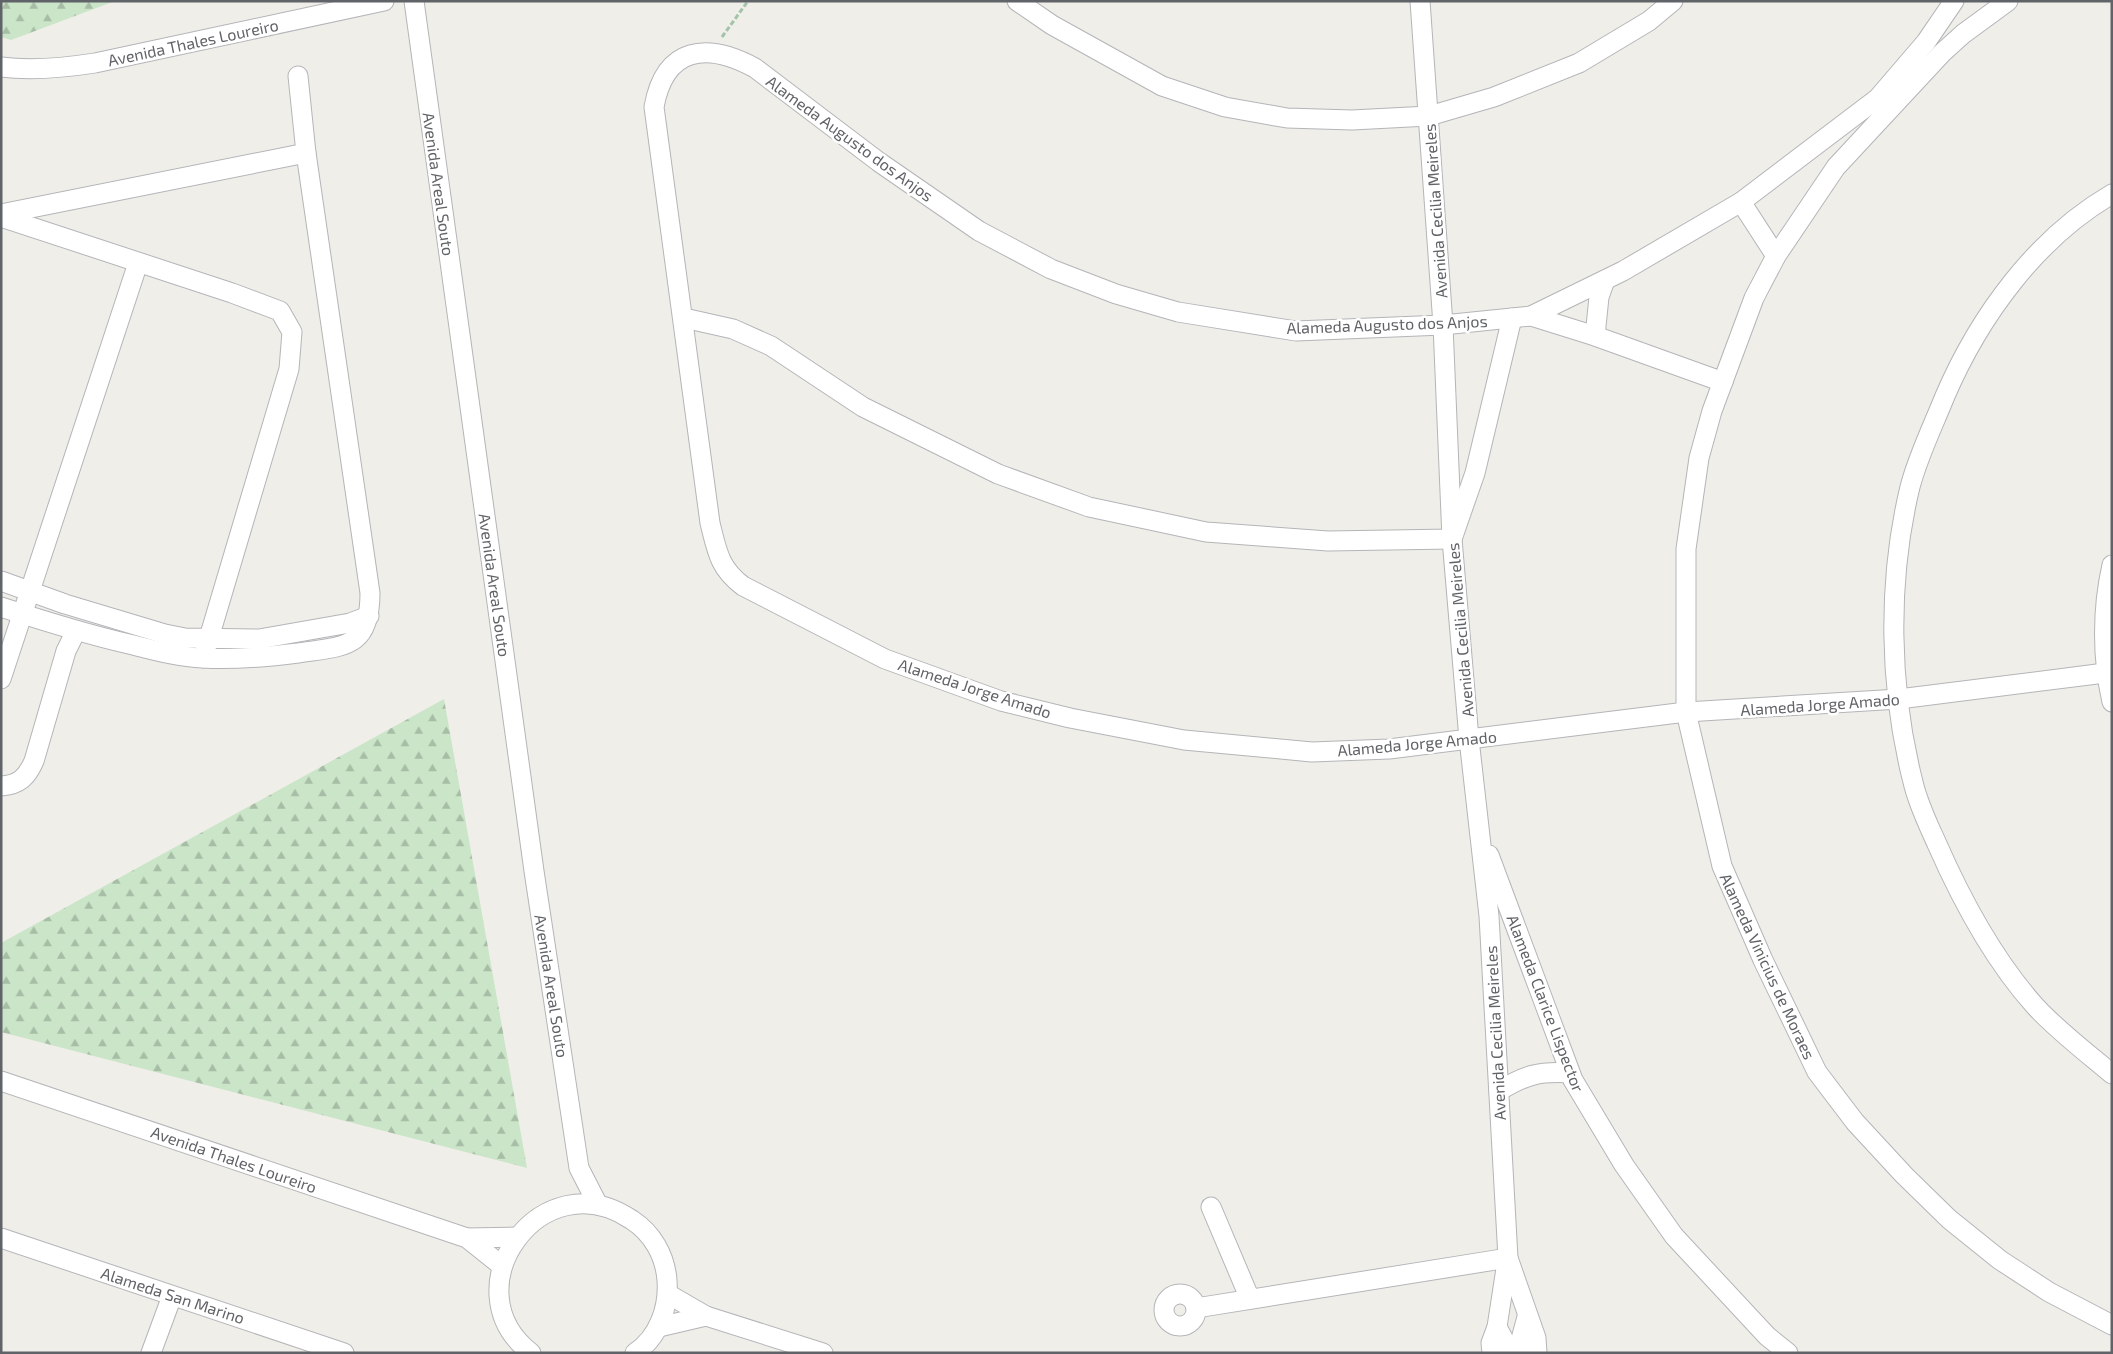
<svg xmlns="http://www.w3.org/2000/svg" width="2113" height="1354" font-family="'Exo 2',sans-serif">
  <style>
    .forest { fill: url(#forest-firs) }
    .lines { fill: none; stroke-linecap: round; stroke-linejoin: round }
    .minor-casing { stroke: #b4b5b9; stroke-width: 21 }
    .path { stroke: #a2c5aa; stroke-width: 3; stroke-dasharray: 5 2.5; stroke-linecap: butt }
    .minor { stroke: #fff; stroke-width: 19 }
    .labels { text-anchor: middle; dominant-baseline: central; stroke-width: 5; stroke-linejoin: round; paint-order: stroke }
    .street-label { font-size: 16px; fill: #606367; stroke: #fff }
  </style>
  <defs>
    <pattern id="forest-firs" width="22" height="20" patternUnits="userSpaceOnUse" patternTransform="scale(1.25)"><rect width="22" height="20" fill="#cae5c8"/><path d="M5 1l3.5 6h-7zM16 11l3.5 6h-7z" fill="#a7bda6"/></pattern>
  </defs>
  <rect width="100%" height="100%" fill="#f0eee9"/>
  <g class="forest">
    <path d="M 1,1 L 115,1 L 11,40 L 1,37 Z"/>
    <path d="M 444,699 L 527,1168 L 1,1032 L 1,943 Z"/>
  </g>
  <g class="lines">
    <defs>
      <g id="minor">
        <path d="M 414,1 L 534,871 L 579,1168 L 598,1205"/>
        <path d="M 1017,1 L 1052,25 L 1162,86 L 1225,107 L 1287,118 L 1352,120 L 1429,116 L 1494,97 L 1579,63 L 1649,21 L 1673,1"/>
        <path d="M 1420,1 L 1443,325 L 1452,539 L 1469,739 L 1489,916 L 1508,1258 L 1536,1338 L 1537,1353"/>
        <path d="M 1954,1 L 1926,42 L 1878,98 L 1741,202 L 1623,271 L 1531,316 L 1443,325 L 1296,331 L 1178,312 L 1116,294 L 1051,269 L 979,231 L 879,162 L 755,68 C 707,42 665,46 654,107 L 710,523 C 717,551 719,568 743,586 L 885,659 L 1001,701 L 1070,718 L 1184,740 L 1312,752 L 1389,749 L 1686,712 L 1899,699 L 2105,673"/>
        <path d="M 2008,1 L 1963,34 L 1942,53 L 1836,167 L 1776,256 L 1754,298 L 1712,411 L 1699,458 L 1686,549 L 1686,712 L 1722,866 L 1763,960 L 1817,1072 L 1855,1122 L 1904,1175 L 1949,1219 L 2000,1260 L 2049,1292 L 2112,1325"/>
        <path d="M 1,67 C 33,71 63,68 95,63 L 384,1"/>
        <path d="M 2112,194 C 2036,238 1979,317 1945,396 C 1933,426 1918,456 1910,487 C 1887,582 1889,688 1913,782 C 1918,804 1928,824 1937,844 C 1962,901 1993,959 2035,1006 C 2058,1031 2086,1052 2112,1074"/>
        <path d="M 1741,202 L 1776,256"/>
        <path d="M 1,214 L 306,153"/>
        <path d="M 1,217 L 232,293 L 280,311 L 292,332 L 289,369 L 203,658"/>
        <path d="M 1531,316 L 1595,336 L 1723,382"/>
        <path d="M 684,318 L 733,329 L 771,346 L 863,407 L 998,474 L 1089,507 L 1206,532 L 1328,541 L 1452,539 L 1475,473 L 1512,318"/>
        <path d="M 1595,336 L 1599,297 L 1605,280"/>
        <path d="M 2112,565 C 2102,609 2102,658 2112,702"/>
        <path d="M 1,581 L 65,604 L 165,634 L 185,638 L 259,639 L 350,623 L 369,616"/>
        <path d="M 1,607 C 44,621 86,634 129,644 C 153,650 178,657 203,658 C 235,660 266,657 298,653 C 344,646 370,649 370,593 L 306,153 L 298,76"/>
        <path d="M 1,679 L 138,263"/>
        <path d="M 1,786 C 19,785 27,777 34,761 L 66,651 L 76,631"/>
        <path d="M 1489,855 L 1573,1080 L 1624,1165 L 1674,1236 L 1767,1336 L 1788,1353"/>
        <path d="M 1,1081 L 467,1238 L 502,1266"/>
        <path d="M 1499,1091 C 1525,1075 1539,1071 1570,1073"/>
        <path d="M 1211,1207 L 1250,1299"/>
        <path d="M 1,1238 L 344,1353"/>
        <path d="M 467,1238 L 517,1237"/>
        <path d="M 668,1294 L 706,1316 L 823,1353"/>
        <circle cx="1180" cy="1310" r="16"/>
        <path d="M 1196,1308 L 1508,1258"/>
        <path d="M 659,1327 L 706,1316"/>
        <path d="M 1497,1327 L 1505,1342 L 1506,1353"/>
        <path d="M 151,1353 L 172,1296"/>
        <path d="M 531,1353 C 448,1289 542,1158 632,1220 C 652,1233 665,1255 667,1280 C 669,1307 659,1337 635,1353"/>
        <path d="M 1492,1353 L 1491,1343 L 1497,1327 L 1507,1262"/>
        <path d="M 1521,1353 L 1521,1339 L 1527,1317"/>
      </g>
    </defs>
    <use href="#minor" class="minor-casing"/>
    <path class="path" d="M 722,37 L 748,1"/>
    <use href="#minor" class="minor"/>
  </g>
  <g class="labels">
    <g class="street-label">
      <text transform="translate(193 42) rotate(-12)">Avenida Thales Loureiro</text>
      <text transform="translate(850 138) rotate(36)">Alameda Augusto dos Anjos</text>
      <text transform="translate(439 184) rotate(82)">Avenida Areal Souto</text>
      <text transform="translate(1435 211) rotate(-94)">Avenida Cecilia Meireles</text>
      <text transform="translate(1387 324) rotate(-2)">Alameda Augusto dos Anjos</text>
      <text transform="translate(495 585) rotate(82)">Avenida Areal Souto</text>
      <text transform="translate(1460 630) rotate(-95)">Avenida Cecilia Meireles</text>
      <text transform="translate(975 688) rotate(18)">Alameda Jorge Amado</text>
      <text transform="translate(1820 704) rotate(-4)">Alameda Jorge Amado</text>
      <text transform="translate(1417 743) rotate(-5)">Alameda Jorge Amado</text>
      <text transform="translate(1768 966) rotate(65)">Alameda Vinicius de Moraes</text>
      <text transform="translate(552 986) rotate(81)">Avenida Areal Souto</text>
      <text transform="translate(1546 1003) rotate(69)">Alameda Clarice Lispector</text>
      <text transform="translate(1495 1033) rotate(-93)">Avenida Cecilia Meireles</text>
      <text transform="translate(234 1159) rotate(19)">Avenida Thales Loureiro</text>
      <text transform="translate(173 1295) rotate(18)">Alameda San Marino</text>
    </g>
  </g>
  <rect width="2113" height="1354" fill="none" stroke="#606367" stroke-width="5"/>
</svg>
